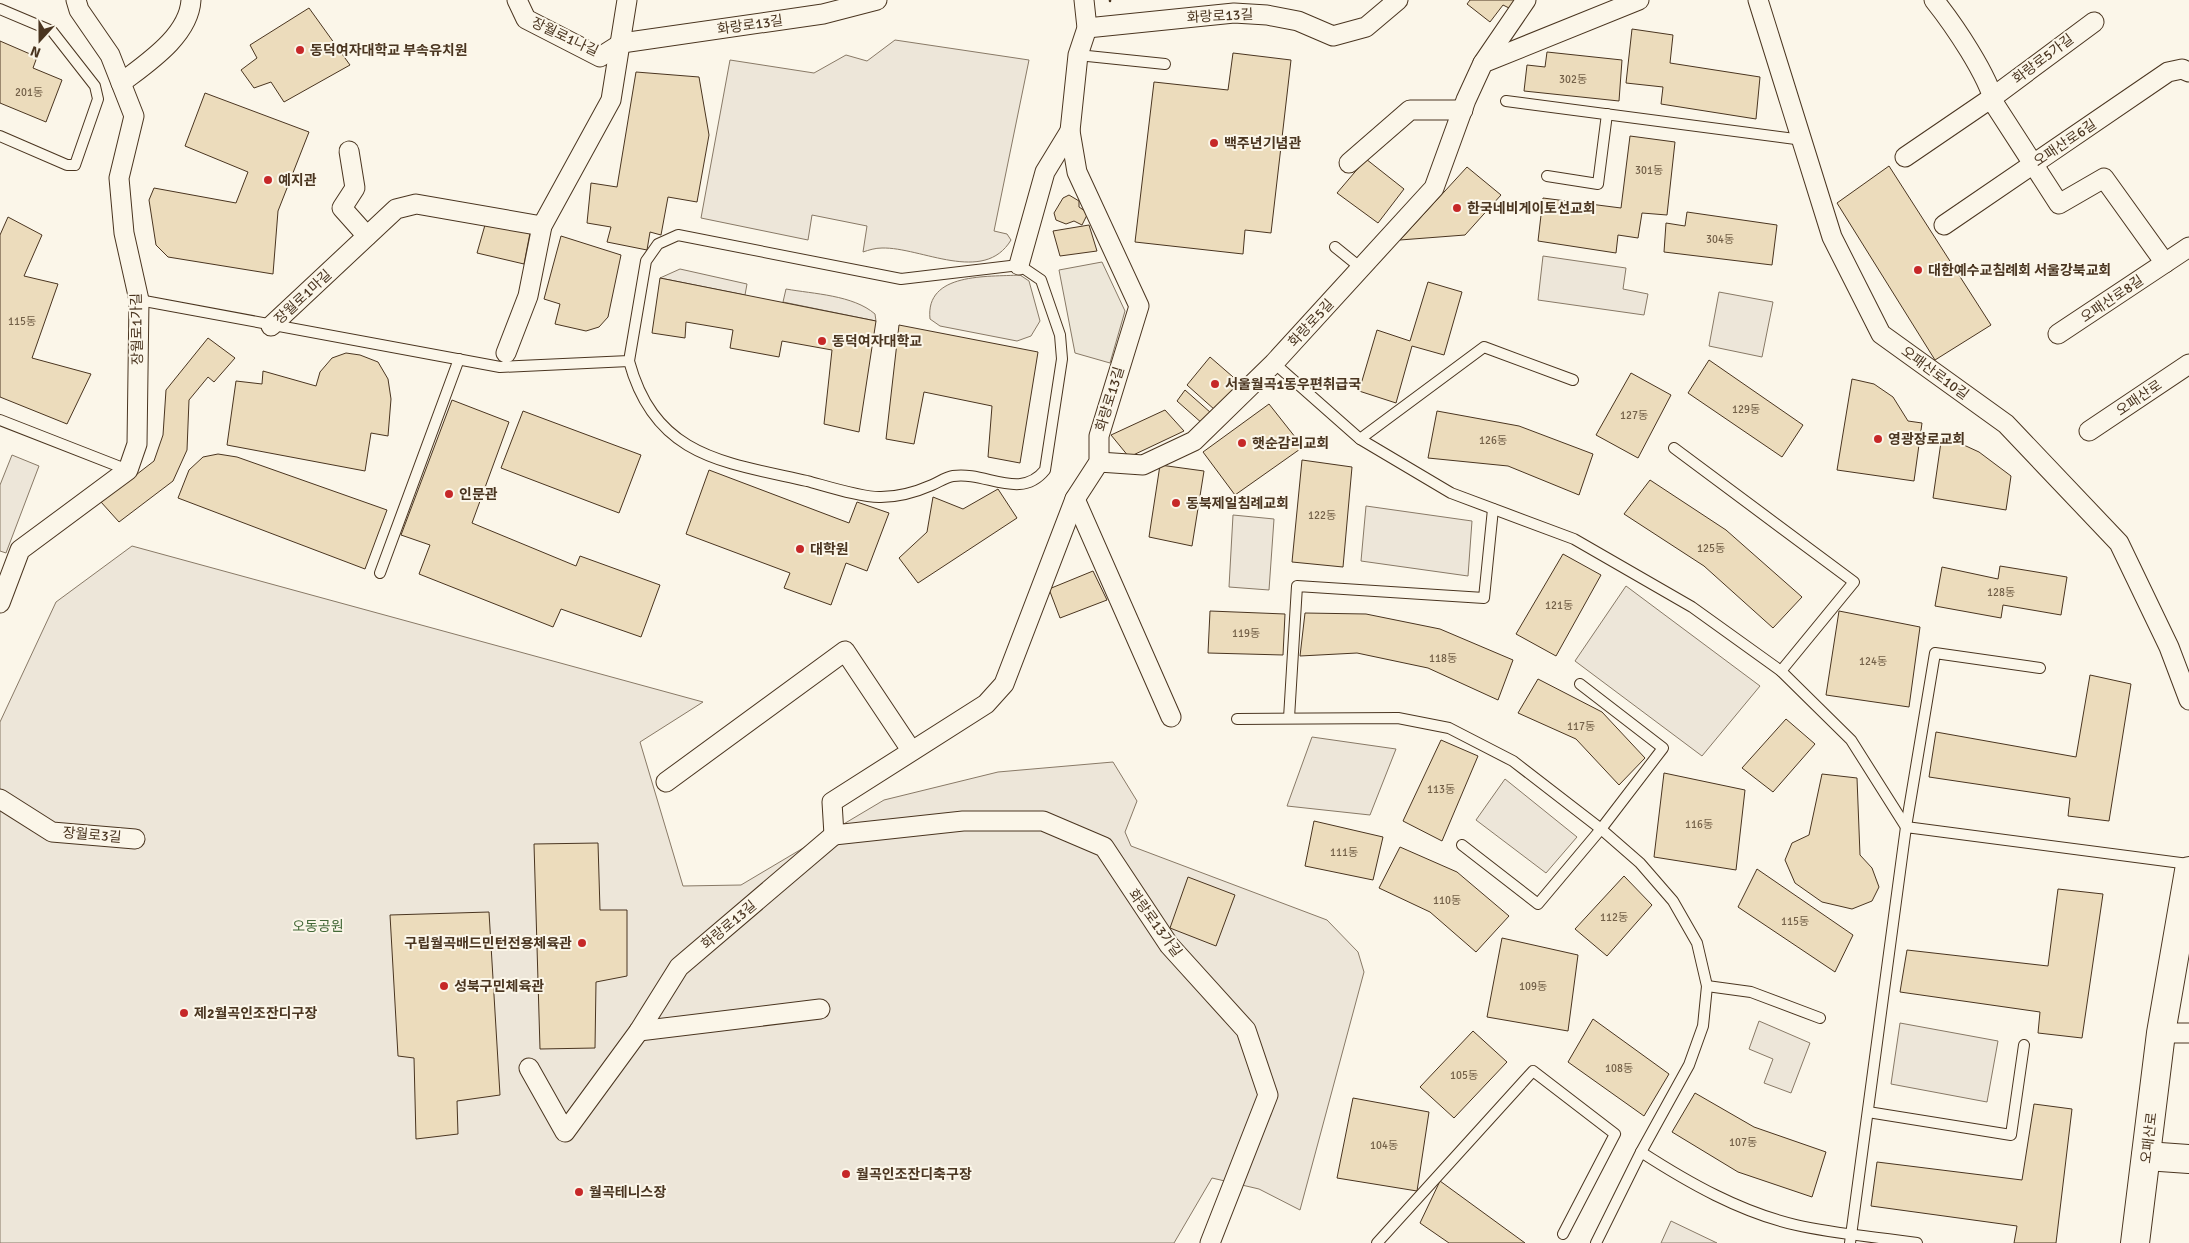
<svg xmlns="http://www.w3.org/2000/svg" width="2189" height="1243" font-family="Signika,'Noto Sans KR',sans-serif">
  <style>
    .green { fill: #ede6d9; stroke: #887966 }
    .parking { fill: #ede7d9; stroke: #887966 }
    .building { fill: #ecdcbc; stroke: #4a3520 }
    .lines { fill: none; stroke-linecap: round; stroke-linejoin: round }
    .lane-casing { stroke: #4a3520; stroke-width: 12 }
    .street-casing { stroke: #4a3520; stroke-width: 21 }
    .secondary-casing { stroke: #4a3520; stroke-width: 30 }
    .lane { stroke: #fbf6e9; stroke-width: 10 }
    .street { stroke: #fbf6e9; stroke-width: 19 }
    .secondary { stroke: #fbf6e9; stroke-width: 28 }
    .wall { stroke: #4a3520; stroke-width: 2.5 }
    .poi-dot { fill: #c62828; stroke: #fbf6e9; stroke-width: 2 }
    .labels { text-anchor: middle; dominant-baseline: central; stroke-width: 4; stroke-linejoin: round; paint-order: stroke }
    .number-label { font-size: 11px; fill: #725f47 }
    .street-label { font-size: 14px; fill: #4a3520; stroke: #fbf6e9 }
    .poi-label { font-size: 14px; font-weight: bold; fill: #4a3520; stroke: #fbf6e9; text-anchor: start }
    .park-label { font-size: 14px; fill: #436837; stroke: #fbf6e9 }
  </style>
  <rect width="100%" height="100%" fill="#fbf6e9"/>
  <g class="green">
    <path d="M 895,40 L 1029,60 L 994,231 L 1007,234 L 1011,240 C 984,285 921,247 882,248 C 875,248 869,250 863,252 L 867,226 L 812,215 L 808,240 L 701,218 L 730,60 L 814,73 L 846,55 L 867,61 Z"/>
    <path d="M 1543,256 L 1626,268 L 1623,289 L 1648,294 L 1644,315 L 1538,300 Z"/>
    <path d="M 680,269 L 747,284 L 745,295 L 660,278 Z"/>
    <path d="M 1020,275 L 1029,281 L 1040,321 L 1031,336 L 1017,341 L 940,326 L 930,319 C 925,272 988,277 1020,275 Z"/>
    <path d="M 786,289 C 814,294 853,295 875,314 L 876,321 L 783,302 Z"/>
    <path d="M 1719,292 L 1773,302 L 1762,357 L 1709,346 Z"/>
    <path d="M 12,455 L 39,466 L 6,553 L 0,551 L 0,485 Z"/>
    <path d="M 1366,506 L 1472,521 L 1468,576 L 1361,561 Z"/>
    <path d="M 1233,515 L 1274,519 L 1269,590 L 1229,587 Z"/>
    <path d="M 132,546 L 703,702 L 640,742 L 683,886 L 741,885 L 884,800 L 998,772 L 1113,762 L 1137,801 L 1125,832 L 1131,846 L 1327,920 L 1358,952 L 1364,972 L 1300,1210 L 1259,1189 L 1212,1178 L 1174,1243 L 0,1243 L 0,722 L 56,602 Z"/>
    <path d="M 1626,586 L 1760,686 L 1702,756 L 1575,661 Z"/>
    <path d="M 1312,737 L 1396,749 L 1370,815 L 1287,806 Z"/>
    <path d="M 1505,779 L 1577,837 L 1546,873 L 1476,820 Z"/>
    <path d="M 1759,1021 L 1810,1043 L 1791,1093 L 1764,1083 L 1773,1059 L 1749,1049 Z"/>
    <path d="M 1900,1023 L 1998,1041 L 1987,1102 L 1891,1084 Z"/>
    <path d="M 1671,1221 L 1717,1243 L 1661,1243 Z"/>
  </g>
  <path class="parking" d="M 1102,262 L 1125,311 L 1110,363 L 1075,353 L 1059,270 Z"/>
  <g class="building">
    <path d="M 1470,0 L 1515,0 L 1509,8 L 1503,5 L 1490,22 L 1467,4 Z"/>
    <path d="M 309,8 L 350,65 L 284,102 L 271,82 L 254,88 L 241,70 L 257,58 L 250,45 Z"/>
    <path d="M 1632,29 L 1673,35 L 1670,63 L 1760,77 L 1756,119 L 1661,104 L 1663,87 L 1626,83 Z"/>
    <path d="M 0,41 L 37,57 L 33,68 L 62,80 L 46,122 L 0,103 Z"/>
    <path d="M 1547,52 L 1622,60 L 1619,101 L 1524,91 L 1527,65 L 1545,67 Z"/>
    <path d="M 1233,53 L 1291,60 L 1271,233 L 1245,230 L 1243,254 L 1135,242 L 1154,82 L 1228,90 Z"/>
    <path d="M 636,72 L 699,77 L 709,135 L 697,202 L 668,197 L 661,235 L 650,232 L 647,250 L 607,242 L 611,227 L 587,223 L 591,183 L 617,187 Z"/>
    <path d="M 205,93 L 309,132 L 278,211 L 273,274 L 168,257 L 156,245 L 149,200 L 154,188 L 236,203 L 248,172 L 185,146 Z"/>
    <path d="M 1630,136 L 1675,142 L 1667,215 L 1642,213 L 1638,238 L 1618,235 L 1616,253 L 1538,241 L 1543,198 L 1621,208 Z"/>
    <path d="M 1366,159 L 1404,189 L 1378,223 L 1337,193 Z"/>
    <path d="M 1889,166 L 1991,325 L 1935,360 L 1837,203 Z"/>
    <path d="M 1467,167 L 1501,195 L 1465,235 L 1400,240 Z"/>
    <path d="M 1069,195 L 1079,201 L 1079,207 L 1088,213 L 1082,225 L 1074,221 L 1066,224 L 1056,220 L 1054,213 L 1063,198 Z"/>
    <path d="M 1687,212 L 1777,225 L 1772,265 L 1664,252 L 1666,223 L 1685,226 Z"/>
    <path d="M 8,217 L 42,235 L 24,276 L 58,284 L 32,358 L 91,374 L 67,424 L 0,397 L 0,235 Z"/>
    <path d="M 485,225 L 530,233 L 524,264 L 477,253 Z"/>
    <path d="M 1089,225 L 1097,251 L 1060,256 L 1053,231 Z"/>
    <path d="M 561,236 L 621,255 L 608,317 L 599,327 L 586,331 L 555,324 L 560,304 L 544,299 Z"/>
    <path d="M 660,278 L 876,321 L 859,432 L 824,424 L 832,350 L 782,341 L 779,357 L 730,348 L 733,330 L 686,322 L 685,338 L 652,333 Z"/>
    <path d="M 1428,282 L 1462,292 L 1444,355 L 1412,346 L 1396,403 L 1359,391 L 1377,330 L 1410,341 Z"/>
    <path d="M 899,325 L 1038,352 L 1020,463 L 988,457 L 992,406 L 924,392 L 914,444 L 886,439 Z"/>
    <path d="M 208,338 L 235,358 L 214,382 L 208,377 L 189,400 L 187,450 L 173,481 L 119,522 L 101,502 L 154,461 L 163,435 L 166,390 Z"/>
    <path d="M 346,353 L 360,355 L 378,362 L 388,379 L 391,399 L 388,436 L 371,433 L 365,471 L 227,445 L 236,381 L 262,384 L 263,371 L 316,386 L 320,372 L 332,358 Z"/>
    <path d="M 1210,357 L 1240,383 L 1215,410 L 1187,385 Z"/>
    <path d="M 1709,360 L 1803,425 L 1782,457 L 1688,393 Z"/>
    <path d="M 1631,373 L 1671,395 L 1638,458 L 1596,435 Z"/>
    <path d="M 1852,379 L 1874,384 L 1893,397 L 1908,421 L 1922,423 L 1914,481 L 1837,470 Z"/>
    <path d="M 1185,390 L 1211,413 L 1203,424 L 1177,401 Z"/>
    <path d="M 452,400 L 509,422 L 472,523 L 576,566 L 580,556 L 660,585 L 641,637 L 561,609 L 553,627 L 419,574 L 430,545 L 401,535 Z"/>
    <path d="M 1269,404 L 1303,447 L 1235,495 L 1203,452 Z"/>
    <path d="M 1165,410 L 1184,431 L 1129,457 L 1111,435 Z"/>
    <path d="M 523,411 L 641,455 L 619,513 L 501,468 Z"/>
    <path d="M 1437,411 L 1519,426 L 1593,454 L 1579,495 L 1508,466 L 1428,458 Z"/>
    <path d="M 1942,435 L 1979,452 L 2011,476 L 2006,510 L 1933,498 Z"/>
    <path d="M 218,454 L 237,457 L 387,510 L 365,569 L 178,498 L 189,470 L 203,457 Z"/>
    <path d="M 1302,460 L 1352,467 L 1343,567 L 1292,562 Z"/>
    <path d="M 1160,465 L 1204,471 L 1192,546 L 1149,537 Z"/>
    <path d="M 709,470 L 849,523 L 857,502 L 889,513 L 867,571 L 846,563 L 831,605 L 784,588 L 790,573 L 686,534 Z"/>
    <path d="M 1650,480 L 1726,530 L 1802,597 L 1773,628 L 1704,566 L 1624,514 Z"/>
    <path d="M 998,489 L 1017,518 L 918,583 L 899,558 L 927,532 L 933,497 L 963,509 Z"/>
    <path d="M 1563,554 L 1601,575 L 1556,656 L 1516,634 Z"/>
    <path d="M 2000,566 L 2067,577 L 2061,615 L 2003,605 L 2001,618 L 1935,606 L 1942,567 L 1998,579 Z"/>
    <path d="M 1093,571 L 1107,600 L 1060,618 L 1049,589 Z"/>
    <path d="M 1210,611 L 1285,614 L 1283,655 L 1208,653 Z"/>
    <path d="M 1839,611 L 1920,627 L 1909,707 L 1826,695 Z"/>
    <path d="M 1305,613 L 1366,614 L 1440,629 L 1513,660 L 1498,700 L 1428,668 L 1357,653 L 1300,656 Z"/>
    <path d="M 2090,675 L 2131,684 L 2109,821 L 2068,816 L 2070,798 L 1929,777 L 1936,732 L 2076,757 Z"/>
    <path d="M 1538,679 L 1602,712 L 1645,758 L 1619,785 L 1576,739 L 1518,713 Z"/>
    <path d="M 1786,719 L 1815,744 L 1773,792 L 1742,768 Z"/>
    <path d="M 1441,740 L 1478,756 L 1442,841 L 1403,821 Z"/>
    <path d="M 1664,773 L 1745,790 L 1736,870 L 1654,857 Z"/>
    <path d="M 1822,774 L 1857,778 L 1860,855 L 1872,868 L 1879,887 L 1872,901 L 1852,909 L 1822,902 L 1795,883 L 1785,860 L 1792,843 L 1809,835 Z"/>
    <path d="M 1314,821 L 1383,837 L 1373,880 L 1305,866 Z"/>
    <path d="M 598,843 L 600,910 L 627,910 L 627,976 L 596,982 L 595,1048 L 540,1049 L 534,844 Z"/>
    <path d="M 1400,847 L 1457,872 L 1509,916 L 1476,952 L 1430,912 L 1379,888 Z"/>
    <path d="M 1757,869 L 1853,935 L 1835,972 L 1738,907 Z"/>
    <path d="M 1624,876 L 1652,905 L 1607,956 L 1575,929 Z"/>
    <path d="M 1188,877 L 1235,895 L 1216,946 L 1170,928 Z"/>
    <path d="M 2058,889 L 2103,894 L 2082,1038 L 2038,1033 L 2040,1012 L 1900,992 L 1907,950 L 2048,966 Z"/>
    <path d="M 489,912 L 500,1095 L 457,1101 L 458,1134 L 416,1139 L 414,1058 L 398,1056 L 390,915 Z"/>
    <path d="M 1502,938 L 1578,955 L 1568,1031 L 1487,1017 Z"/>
    <path d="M 1593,1019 L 1669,1074 L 1644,1116 L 1568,1062 Z"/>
    <path d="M 1473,1031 L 1507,1062 L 1454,1118 L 1420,1087 Z"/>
    <path d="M 1695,1093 L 1754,1127 L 1826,1152 L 1812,1197 L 1738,1172 L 1672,1132 Z"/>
    <path d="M 1353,1098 L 1429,1112 L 1417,1191 L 1337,1178 Z"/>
    <path d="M 2034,1104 L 2072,1109 L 2056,1243 L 2014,1243 L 2017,1226 L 1871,1206 L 1877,1162 L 2022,1180 Z"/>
    <path d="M 1440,1181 L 1525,1243 L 1449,1243 L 1420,1223 Z"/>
  </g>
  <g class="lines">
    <defs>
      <g id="lane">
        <path d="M 0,9 L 52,31 L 95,86 L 98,99 L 75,165 L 67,165 L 0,136"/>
        <path d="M 1078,55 L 1165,64"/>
        <path d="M 1506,101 L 1803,140"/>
        <path d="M 1547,176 L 1598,184 L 1607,114"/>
        <path d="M 1335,247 L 1361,268"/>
        <path d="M 139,300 L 500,367 L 629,361 L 646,261 L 658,244 L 678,235 L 901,279 L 1019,265 L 1041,280 L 1060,335 L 1062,359 L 1045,470 C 1020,501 986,471 953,476 C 946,477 939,482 932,485 C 916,492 899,497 881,497 C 863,498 826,486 807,481 C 723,462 655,457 629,361"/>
        <path d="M 1274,363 L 1360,439 L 1451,493 L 1574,539 L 1692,607 L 1781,671 L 1851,740 L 1906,827"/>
        <path d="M 0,420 L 128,470"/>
        <path d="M 1360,439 L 1484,347 L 1573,380"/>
        <path d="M 1674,448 L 1854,582 L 1781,671"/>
        <path d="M 380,573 L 459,359"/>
        <path d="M 1289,718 L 1297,586 L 1484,598 L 1493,509"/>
        <path d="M 1237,719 L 1398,718 L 1449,728 L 1513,761 L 1601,829 L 1640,863 L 1673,901 L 1697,943 L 1707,986 L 1703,1026 L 1689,1065 L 1641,1152"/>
        <path d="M 1906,827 L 1935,653 L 2040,668"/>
        <path d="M 1462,845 L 1538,904 L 1601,829 L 1663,748 L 1580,684"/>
        <path d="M 1707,986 L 1751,992 L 1820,1018"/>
        <path d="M 1868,1112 L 2011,1135 L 2024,1045"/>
        <path d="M 1377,1243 L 1533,1071 L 1615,1134 L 1563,1234"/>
        <path d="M 1596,1243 L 1641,1152 C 1689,1183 1740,1212 1796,1225 C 1835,1234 1877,1237 1917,1243"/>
        <path d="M 1850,1243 L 1906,827 L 2189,864"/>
      </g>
      <g id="street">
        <path d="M 517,0 L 526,19 L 600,57 L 622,43 L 823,14 L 877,0"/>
        <path d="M 1758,0 L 1832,237 L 1881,334 L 2006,424 L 2119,543 L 2169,647 L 2189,700"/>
        <path d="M 1934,0 C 1954,25 1988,75 1995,105 L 2059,204 L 2104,178 L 2165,263"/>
        <path d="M 1087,28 L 1234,13 L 1267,15 L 1298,21 L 1333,36 L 1366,27 L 1398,0"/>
        <path d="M 1483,63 L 1526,0"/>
        <path d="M 121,83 C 147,63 189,36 191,0"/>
        <path d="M 349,151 L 355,188 L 342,208 L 367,236"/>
        <path d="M 1905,157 L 1993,97 L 2094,22"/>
        <path d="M 1349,163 L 1410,110 L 1463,110"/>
        <path d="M 1944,225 L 2168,72 L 2182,69 L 2189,72"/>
        <path d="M 1019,265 L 1045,172 L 1070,131"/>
        <path d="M 271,326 L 396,209 L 416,204 L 542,226"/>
        <path d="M 2058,334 L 2189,247"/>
        <path d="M 506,353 L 528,296 L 542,226 L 611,100 L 627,0"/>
        <path d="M 2089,431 L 2189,364"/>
        <path d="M 1099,462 L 1143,465 L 1194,441 L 1274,363 L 1434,188 L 1466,100 L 1483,63 L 1639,0"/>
        <path d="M 1075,499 L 1171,717"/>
        <path d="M 0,603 L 20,550 L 128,470 L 137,444 L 139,300 L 124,233 L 119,178 L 134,116 L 110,55 L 79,10 L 76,0"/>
        <path d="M 666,782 L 845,651 L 911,750"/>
        <path d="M 0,799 L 52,832 L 135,839"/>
        <path d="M 834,835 L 832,802 L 986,704 L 1004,684 L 1075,499 L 1099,462 L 1099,436 L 1139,306 L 1077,172 L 1070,131 L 1078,55 L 1087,28 L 1084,0"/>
        <path d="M 834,835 L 963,821 L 1043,821 L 1104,847 L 1169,945 L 1246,1030 L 1268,1095 L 1210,1243"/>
        <path d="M 639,1031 L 820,1009"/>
        <path d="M 2161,1033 L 2189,1033"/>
        <path d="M 529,1068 L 565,1132 L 639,1031 L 679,967 L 834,835"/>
      </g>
      <g id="secondary">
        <path d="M 2146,1156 L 2189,1159"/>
        <path d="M 2135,1243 L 2161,1033 L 2189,871"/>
      </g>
    </defs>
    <use href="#lane" class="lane-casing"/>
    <use href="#street" class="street-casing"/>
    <use href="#secondary" class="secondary-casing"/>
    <use href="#lane" class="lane"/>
    <use href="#street" class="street"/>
    <use href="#secondary" class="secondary"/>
    <path class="wall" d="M 1110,0 L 1110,1"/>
  </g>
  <g class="poi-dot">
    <circle cx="300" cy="50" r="5"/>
    <circle cx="1214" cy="143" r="5"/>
    <circle cx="268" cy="180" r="5"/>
    <circle cx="1457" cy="208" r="5"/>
    <circle cx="1918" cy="270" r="5"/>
    <circle cx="822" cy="341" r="5"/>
    <circle cx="1215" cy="384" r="5"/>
    <circle cx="1878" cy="439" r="5"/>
    <circle cx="1242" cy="443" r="5"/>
    <circle cx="449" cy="494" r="5"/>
    <circle cx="1176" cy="503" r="5"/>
    <circle cx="800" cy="549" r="5"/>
    <circle cx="582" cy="943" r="5"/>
    <circle cx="444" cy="986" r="5"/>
    <circle cx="184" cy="1013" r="5"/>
    <circle cx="846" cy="1174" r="5"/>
    <circle cx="579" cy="1192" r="5"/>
  </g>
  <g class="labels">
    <g class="number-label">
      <text x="1573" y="79">302동</text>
      <text x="29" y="92">201동</text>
      <text x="1649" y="170">301동</text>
      <text x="1720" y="239">304동</text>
      <text x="22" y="321">115동</text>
      <text x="1746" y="409">129동</text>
      <text x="1634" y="415">127동</text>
      <text x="1493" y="440">126동</text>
      <text x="1322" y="515">122동</text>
      <text x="1711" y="548">125동</text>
      <text x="2001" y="592">128동</text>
      <text x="1559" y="605">121동</text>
      <text x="1246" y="633">119동</text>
      <text x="1443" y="658">118동</text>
      <text x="1873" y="661">124동</text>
      <text x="1581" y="726">117동</text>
      <text x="1441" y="789">113동</text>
      <text x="1699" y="824">116동</text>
      <text x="1344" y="852">111동</text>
      <text x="1447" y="900">110동</text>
      <text x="1614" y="917">112동</text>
      <text x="1795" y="921">115동</text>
      <text x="1533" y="986">109동</text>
      <text x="1619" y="1068">108동</text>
      <text x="1464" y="1075">105동</text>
      <text x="1743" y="1142">107동</text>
      <text x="1384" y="1145">104동</text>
    </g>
    <g class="street-label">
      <text transform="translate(1220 16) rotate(-3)">화랑로13길</text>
      <text transform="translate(750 25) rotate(-8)">화랑로13길</text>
      <text transform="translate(565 37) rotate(25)">장월로1나길</text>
      <text transform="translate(2043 59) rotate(-37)">화랑로5가길</text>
      <text transform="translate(2065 143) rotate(-34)">오패산로6길</text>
      <text transform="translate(303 297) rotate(-43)">장월로1마길</text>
      <text transform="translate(2112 299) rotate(-34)">오패산로8길</text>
      <text transform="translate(1311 323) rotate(-47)">화랑로5길</text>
      <text transform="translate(137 329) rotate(-91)">장월로1가길</text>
      <text transform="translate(1935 373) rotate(36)">오패산로10길</text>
      <text transform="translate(2139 398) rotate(-34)">오패산로</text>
      <text transform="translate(1110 399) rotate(-73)">화랑로13길</text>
      <text transform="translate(92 835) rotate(5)">장월로3길</text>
      <text transform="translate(1155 923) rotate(54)">화랑로13가길</text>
      <text transform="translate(729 925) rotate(-40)">화랑로13길</text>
      <text transform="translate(2149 1138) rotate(-83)">오패산로</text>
    </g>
    <g class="poi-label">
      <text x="310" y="50">동덕여자대학교 부속유치원</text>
      <text x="1224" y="143">백주년기념관</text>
      <text x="278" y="180">예지관</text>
      <text x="1467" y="208">한국네비게이토선교회</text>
      <text x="1928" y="270">대한예수교침례회 서울강북교회</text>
      <text x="832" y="341">동덕여자대학교</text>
      <text x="1225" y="384">서울월곡1동우편취급국</text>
      <text x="1888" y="439">영광장로교회</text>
      <text x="1252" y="443">햇순감리교회</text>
      <text x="459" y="494">인문관</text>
      <text x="1186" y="503">동북제일침례교회</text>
      <text x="810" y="549">대학원</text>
      <text x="572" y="943" text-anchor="end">구립월곡배드민턴전용체육관</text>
      <text x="454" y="986">성북구민체육관</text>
      <text x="194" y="1013">제2월곡인조잔디구장</text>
      <text x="856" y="1174">월곡인조잔디축구장</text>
      <text x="589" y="1192">월곡테니스장</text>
    </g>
    <g class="park-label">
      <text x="318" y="926">오동공원</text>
    </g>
  </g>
  <g transform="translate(40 40) rotate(201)" stroke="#fbf6e9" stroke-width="4" paint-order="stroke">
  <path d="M0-4L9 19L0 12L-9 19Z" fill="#4a3520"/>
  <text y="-8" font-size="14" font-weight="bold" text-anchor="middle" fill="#4a3520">N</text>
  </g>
</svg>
